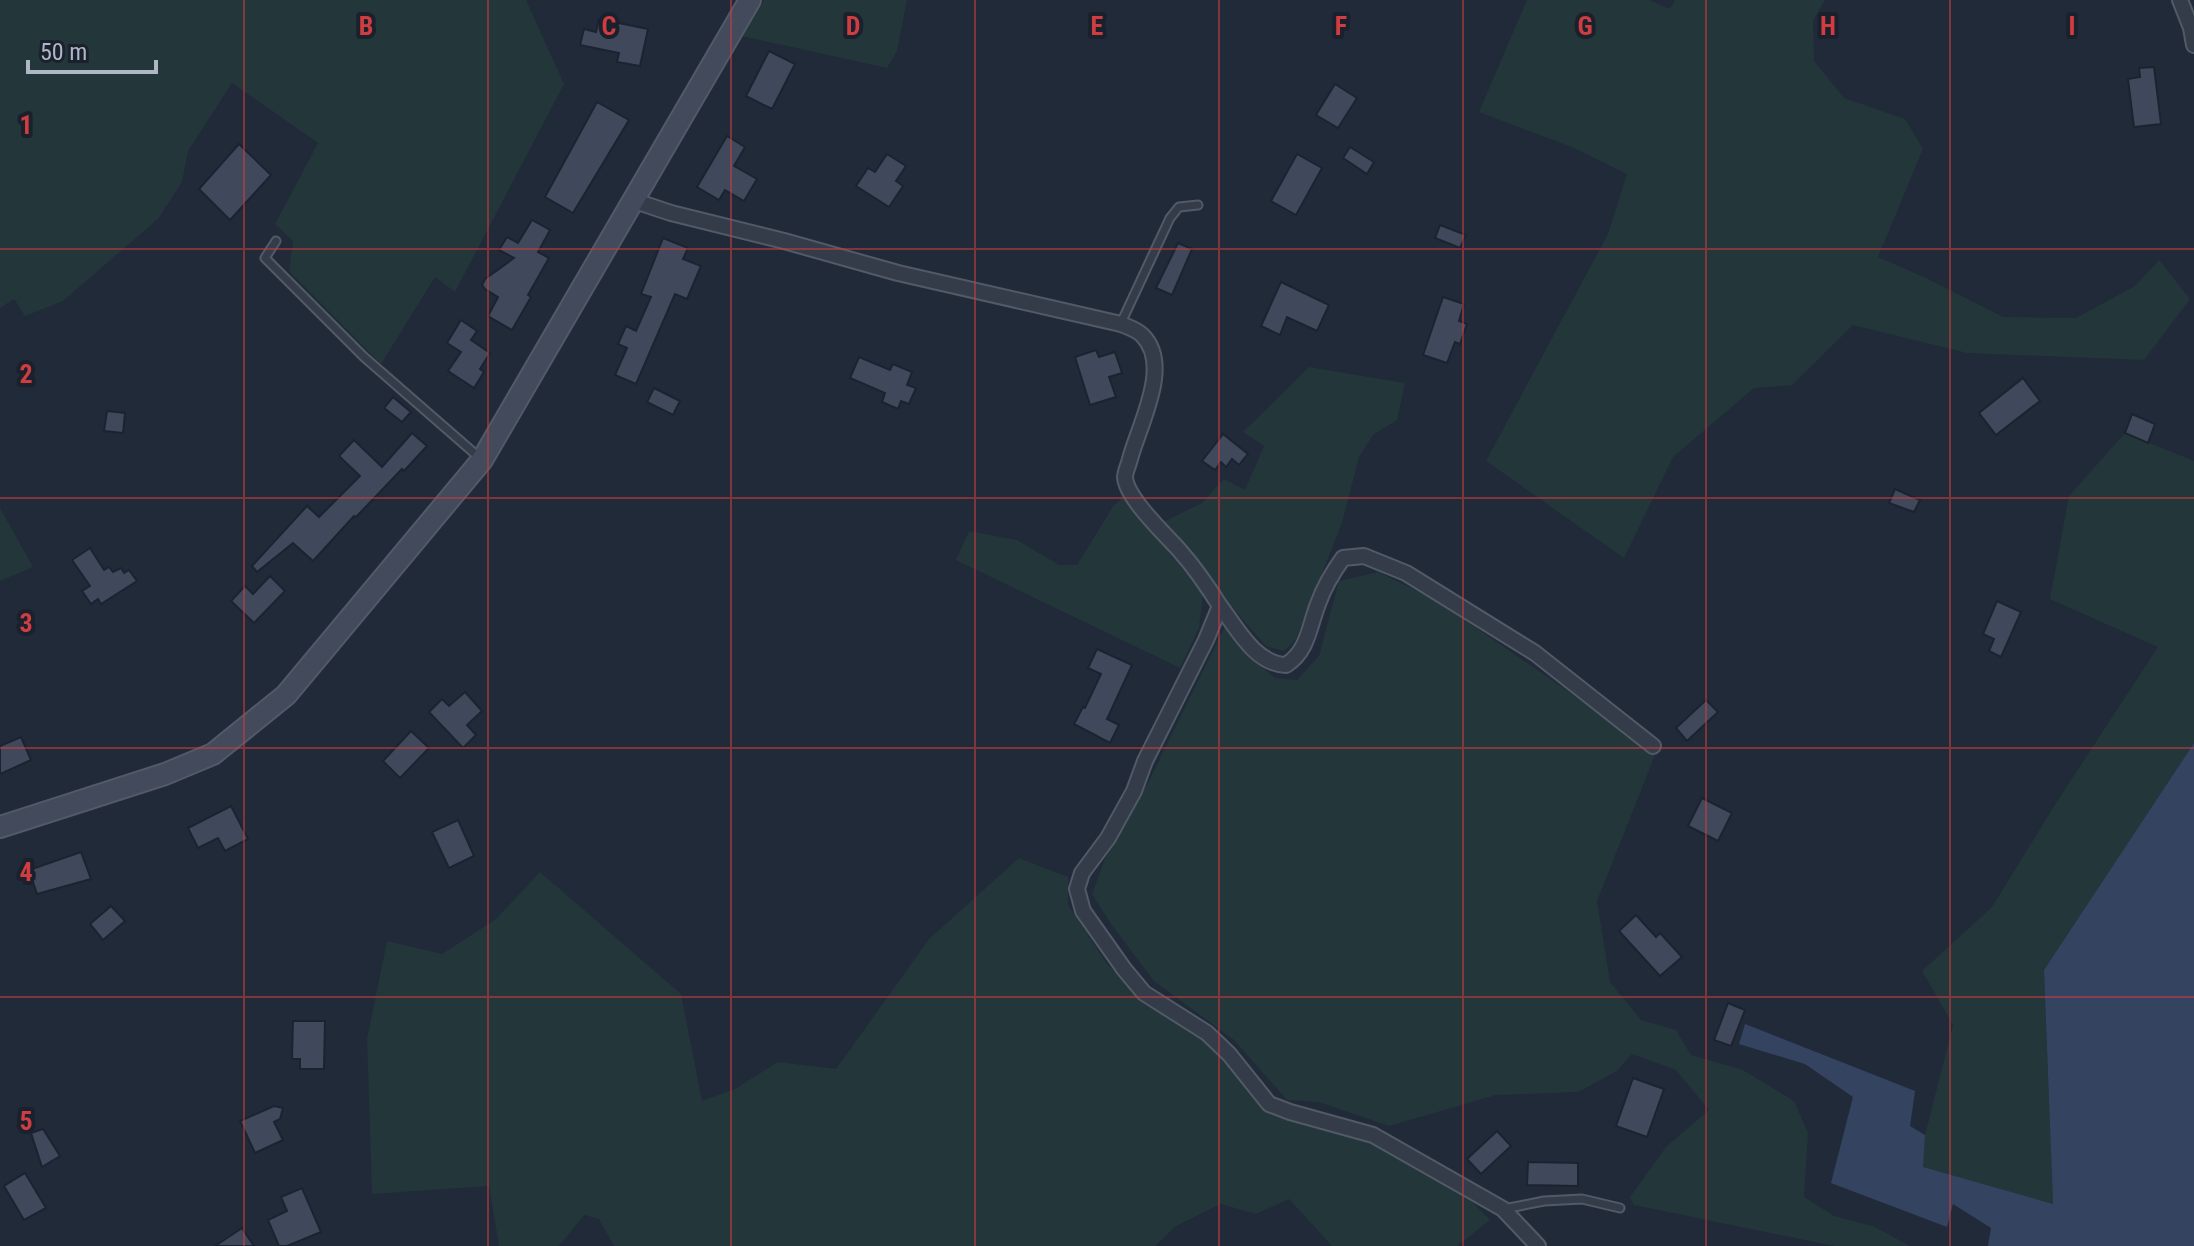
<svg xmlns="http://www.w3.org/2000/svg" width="2194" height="1246" font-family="'Roboto Condensed',sans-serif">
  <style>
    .green { fill: #23363a }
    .water { fill: #344460 }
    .building { fill: #40495b; stroke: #1c2330; stroke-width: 2 }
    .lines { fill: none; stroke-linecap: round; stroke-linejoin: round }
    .lane-casing { stroke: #525967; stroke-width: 11 }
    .street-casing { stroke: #525967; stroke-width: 18 }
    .secondary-casing { stroke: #525967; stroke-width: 24 }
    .lane { stroke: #343c49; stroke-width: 7 }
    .street { stroke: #343c49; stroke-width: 14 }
    .secondary { stroke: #424a5c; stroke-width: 20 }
    .grid { fill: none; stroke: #d03d40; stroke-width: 2; stroke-opacity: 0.55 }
    .grid-label { font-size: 26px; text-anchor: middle; font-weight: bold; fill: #d03d40; stroke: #1a212d; stroke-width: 8; stroke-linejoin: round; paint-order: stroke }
  </style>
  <rect width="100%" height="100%" fill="#212a39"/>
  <g class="green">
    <path d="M 0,0 L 526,0 L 564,84 L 455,292 L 435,277 L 381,364 L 289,271 L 293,241 L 275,224 L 318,143 L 232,83 L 188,151 L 182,182 L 158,219 L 63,301 L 25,316 L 14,299 L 0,308 Z"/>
    <path d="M 764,0 L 907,0 L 897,51 L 887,68 L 742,36 Z"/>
    <path d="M 1527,0 L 1649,0 L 1670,9 L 1675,0 L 1825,0 L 1813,21 L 1814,61 L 1844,98 L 1905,119 L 1923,149 L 1878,257 L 1926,278 L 2003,317 L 2076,318 L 2135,286 L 2159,260 L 2190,299 L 2144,360 L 1967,353 L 1853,325 L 1792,385 L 1754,388 L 1673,457 L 1624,558 L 1486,461 L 1608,234 L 1627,174 L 1572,147 L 1479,112 Z"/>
    <path d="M 1309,367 L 1405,383 L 1397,420 L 1373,435 L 1359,457 L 1342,523 L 1296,639 L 1284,651 L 1266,646 L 1235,611 L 1163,522 L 1202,503 L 1224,479 L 1245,490 L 1264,446 L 1243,432 Z"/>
    <path d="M 2125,433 L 2194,461 L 2194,743 L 2044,970 L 2053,1204 L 1922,1167 L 1925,1135 L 1953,1025 L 1922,971 L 1992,907 L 2056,803 L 2158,647 L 2050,599 L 2069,496 Z"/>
    <path d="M 1124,497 L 1203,594 L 1199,628 L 1180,668 L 956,560 L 969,531 L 1017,540 L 1059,565 L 1077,565 L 1114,505 Z"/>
    <path d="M 0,508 L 33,567 L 0,581 Z"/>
    <path d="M 1378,572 L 1436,600 L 1562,687 L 1655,755 L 1597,901 L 1610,982 L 1641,1020 L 1676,1030 L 1691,1055 L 1743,1070 L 1794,1101 L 1808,1133 L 1804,1197 L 1834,1216 L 1873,1226 L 1910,1246 L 1834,1246 L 1634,1205 L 1630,1197 L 1666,1147 L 1709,1110 L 1676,1070 L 1632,1054 L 1617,1071 L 1578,1092 L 1496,1095 L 1389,1126 L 1319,1102 L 1287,1100 L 1234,1040 L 1154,981 L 1111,924 L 1092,894 L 1105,859 L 1149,781 L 1225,626 L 1248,656 L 1275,678 L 1297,680 L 1319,656 L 1339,581 Z"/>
    <path d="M 1019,858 L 1068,877 L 1068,905 L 1107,964 L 1138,994 L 1173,1020 L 1211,1043 L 1262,1104 L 1381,1146 L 1472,1202 L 1490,1220 L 1457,1246 L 1332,1246 L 1289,1199 L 1256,1214 L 1221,1204 L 1176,1226 L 1155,1246 L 614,1246 L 599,1219 L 584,1215 L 559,1246 L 499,1246 L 489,1186 L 372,1194 L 367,1039 L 387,941 L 442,954 L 496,919 L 540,872 L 681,994 L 702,1101 L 735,1089 L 778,1062 L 836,1069 L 929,939 Z"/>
  </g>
  <path class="water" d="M 2194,743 L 2194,1246 L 1988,1246 L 1991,1228 L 1953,1204 L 1947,1227 L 1831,1183 L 1853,1097 L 1805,1064 L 1739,1044 L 1745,1024 L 1915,1091 L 1910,1126 L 1925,1135 L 1923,1167 L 2053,1204 L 2044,970 Z"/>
  <g class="building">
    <path d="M 599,19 L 648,29 L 640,66 L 617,62 L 619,53 L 580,45 L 584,29 L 596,32 Z"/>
    <path d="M 769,51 L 795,64 L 772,109 L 746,96 Z"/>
    <path d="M 2154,67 L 2161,124 L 2134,127 L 2128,79 L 2140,77 L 2139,68 Z"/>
    <path d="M 1335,84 L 1357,98 L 1338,128 L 1316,115 Z"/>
    <path d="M 597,102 L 629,120 L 573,213 L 545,197 Z"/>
    <path d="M 727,136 L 745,147 L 734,166 L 757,179 L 744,201 L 725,190 L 719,200 L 697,187 Z"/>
    <path d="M 239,144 L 271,175 L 230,220 L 199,189 Z"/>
    <path d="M 1350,147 L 1374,162 L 1367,174 L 1343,158 Z"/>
    <path d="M 887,154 L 906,166 L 896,181 L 903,186 L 889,207 L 856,186 L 868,168 L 875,172 Z"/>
    <path d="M 1297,154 L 1322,168 L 1296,215 L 1271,201 Z"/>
    <path d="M 532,220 L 550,230 L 538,252 L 549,258 L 528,295 L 531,297 L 512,330 L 488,316 L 498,297 L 485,289 L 482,285 L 485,279 L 514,258 L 499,250 L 507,237 L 518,243 Z"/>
    <path d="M 1440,225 L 1466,235 L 1460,248 L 1435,238 Z"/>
    <path d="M 663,238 L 688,248 L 683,259 L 701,266 L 687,299 L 675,294 L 636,384 L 615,375 L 627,348 L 618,344 L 626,326 L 636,331 L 651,297 L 641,294 Z"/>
    <path d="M 1178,243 L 1192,249 L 1172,295 L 1156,288 Z"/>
    <path d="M 1281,282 L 1329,305 L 1317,331 L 1287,317 L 1280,335 L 1261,326 Z"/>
    <path d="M 1443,297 L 1464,304 L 1459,321 L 1467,324 L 1460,344 L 1455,342 L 1447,363 L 1423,355 Z"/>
    <path d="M 461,320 L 477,331 L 471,340 L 490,353 L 480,369 L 484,372 L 474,388 L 448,371 L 461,352 L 447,343 Z"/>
    <path d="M 1096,350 L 1099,357 L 1115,352 L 1122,373 L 1109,377 L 1116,397 L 1090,405 L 1075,357 Z"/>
    <path d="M 859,357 L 890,370 L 893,364 L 912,372 L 907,385 L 916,388 L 909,404 L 901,401 L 898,409 L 882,402 L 885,393 L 850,378 Z"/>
    <path d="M 2023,378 L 2040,401 L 1996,435 L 1979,413 Z"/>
    <path d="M 654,388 L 680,401 L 673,415 L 647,402 Z"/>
    <path d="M 393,397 L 411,412 L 402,422 L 384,408 Z"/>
    <path d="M 107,411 L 125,413 L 123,433 L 104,431 Z"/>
    <path d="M 2132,414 L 2155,424 L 2148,443 L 2125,433 Z"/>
    <path d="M 412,433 L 427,446 L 404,471 L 402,469 L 356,517 L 354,516 L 313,561 L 293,543 L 257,572 L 252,566 L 307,506 L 319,517 L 360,476 L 339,456 L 354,440 L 382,467 Z"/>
    <path d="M 1223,434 L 1248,454 L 1239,465 L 1232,459 L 1226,467 L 1221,462 L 1215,470 L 1202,461 Z"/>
    <path d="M 1895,489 L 1920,500 L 1914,512 L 1889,503 Z"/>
    <path d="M 90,548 L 104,570 L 109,567 L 113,572 L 121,568 L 124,573 L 129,570 L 137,581 L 101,604 L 98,599 L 91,604 L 82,591 L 90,586 L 72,560 Z"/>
    <path d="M 270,576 L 285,591 L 254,623 L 231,601 L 245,586 L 253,594 Z"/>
    <path d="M 1997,601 L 2021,612 L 2001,657 L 1989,651 L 1994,639 L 1983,634 Z"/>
    <path d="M 1097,649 L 1132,665 L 1107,719 L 1119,725 L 1110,743 L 1074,724 L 1083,707 L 1085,708 L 1101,674 L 1088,668 Z"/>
    <path d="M 465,692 L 482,711 L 467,725 L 476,735 L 463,748 L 429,712 L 442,699 L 449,706 Z"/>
    <path d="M 1706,700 L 1718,712 L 1687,741 L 1676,728 Z"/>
    <path d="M 411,731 L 429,748 L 400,778 L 383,761 Z"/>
    <path d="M 21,737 L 31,760 L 0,774 L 0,746 Z"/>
    <path d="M 1702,798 L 1732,813 L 1718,841 L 1688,826 Z"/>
    <path d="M 231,806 L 248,839 L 225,851 L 218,838 L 198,848 L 188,828 Z"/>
    <path d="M 458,820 L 474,856 L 449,868 L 432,832 Z"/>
    <path d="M 81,852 L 91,879 L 37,894 L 29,870 Z"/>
    <path d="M 111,906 L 125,921 L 103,940 L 90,924 Z"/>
    <path d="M 1636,915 L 1656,937 L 1660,933 L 1682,957 L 1660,976 L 1619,931 Z"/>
    <path d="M 1728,1003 L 1745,1010 L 1731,1046 L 1714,1040 Z"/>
    <path d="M 293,1021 L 325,1021 L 324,1069 L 300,1069 L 300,1059 L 292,1059 Z"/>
    <path d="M 1633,1078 L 1664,1089 L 1647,1137 L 1616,1126 Z"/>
    <path d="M 274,1106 L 283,1108 L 280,1119 L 274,1122 L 283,1140 L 255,1153 L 240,1121 Z"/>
    <path d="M 43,1129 L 60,1156 L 42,1167 L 31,1133 Z"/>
    <path d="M 1497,1131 L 1511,1146 L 1481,1174 L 1467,1159 Z"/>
    <path d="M 1528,1162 L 1578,1163 L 1578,1186 L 1527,1185 Z"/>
    <path d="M 25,1173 L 46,1208 L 24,1220 L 4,1186 Z"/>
    <path d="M 302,1188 L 321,1232 L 287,1246 L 279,1246 L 268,1220 L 287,1211 L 281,1197 Z"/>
    <path d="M 242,1228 L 254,1246 L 215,1246 Z"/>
  </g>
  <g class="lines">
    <defs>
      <g id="lane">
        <path d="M 276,241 L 265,258 L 364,357 L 481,459"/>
        <path d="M 1121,323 L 1170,218 L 1179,207 L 1198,205"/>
        <path d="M 1504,1209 L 1544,1201 L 1582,1199 L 1620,1208"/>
      </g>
      <g id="street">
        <path d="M 2180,0 L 2191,28 L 2194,45"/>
        <path d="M 635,201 L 671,213 L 784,241 L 898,273 L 1121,324 C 1128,327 1138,330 1143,336 C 1172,366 1139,425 1130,459 C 1129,464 1125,472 1125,477 C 1126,498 1166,535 1180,551 C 1195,568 1208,587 1220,606 L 1206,640 L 1145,761 L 1134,791 L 1108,838 L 1082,873 L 1077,889 L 1083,911 L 1124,969 L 1144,993 L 1207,1033 L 1229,1054 L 1269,1104 L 1290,1112 L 1373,1135 L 1503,1209 L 1538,1246"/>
        <path d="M 1220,606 C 1237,628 1255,664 1286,665 C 1308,651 1309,627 1318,604 C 1324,587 1333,572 1343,558 L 1364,556 L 1406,573 L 1535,653 L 1653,746"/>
      </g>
      <path id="secondary" d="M 0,827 L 165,774 L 213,754 L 286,695 L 482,460 L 750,0"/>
    </defs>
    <use href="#lane" class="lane-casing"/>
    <use href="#street" class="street-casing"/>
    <use href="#secondary" class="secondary-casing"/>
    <use href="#lane" class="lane"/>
    <use href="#street" class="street"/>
    <use href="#secondary" class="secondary"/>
  </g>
  <path class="grid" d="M 244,0 L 244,1246M 488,0 L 488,1246M 731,0 L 731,1246M 975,0 L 975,1246M 1219,0 L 1219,1246M 1463,0 L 1463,1246M 1706,0 L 1706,1246M 1950,0 L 1950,1246M 0,249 L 2194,249M 0,498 L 2194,498M 0,748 L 2194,748M 0,997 L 2194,997"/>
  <g class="grid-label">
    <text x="366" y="35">B</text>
    <text x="609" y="35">C</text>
    <text x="853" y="35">D</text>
    <text x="1097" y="35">E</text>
    <text x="1341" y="35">F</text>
    <text x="1585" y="35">G</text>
    <text x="1828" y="35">H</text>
    <text x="2072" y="35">I</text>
    <text x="26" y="134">1</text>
    <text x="26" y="383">2</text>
    <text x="26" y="632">3</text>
    <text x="26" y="881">4</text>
    <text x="26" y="1130">5</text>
  </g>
  <path d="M28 60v12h128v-12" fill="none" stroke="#afb6c5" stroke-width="4"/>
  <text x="40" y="60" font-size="24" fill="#afb6c5" stroke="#1a212d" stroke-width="6" paint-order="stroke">50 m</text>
</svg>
